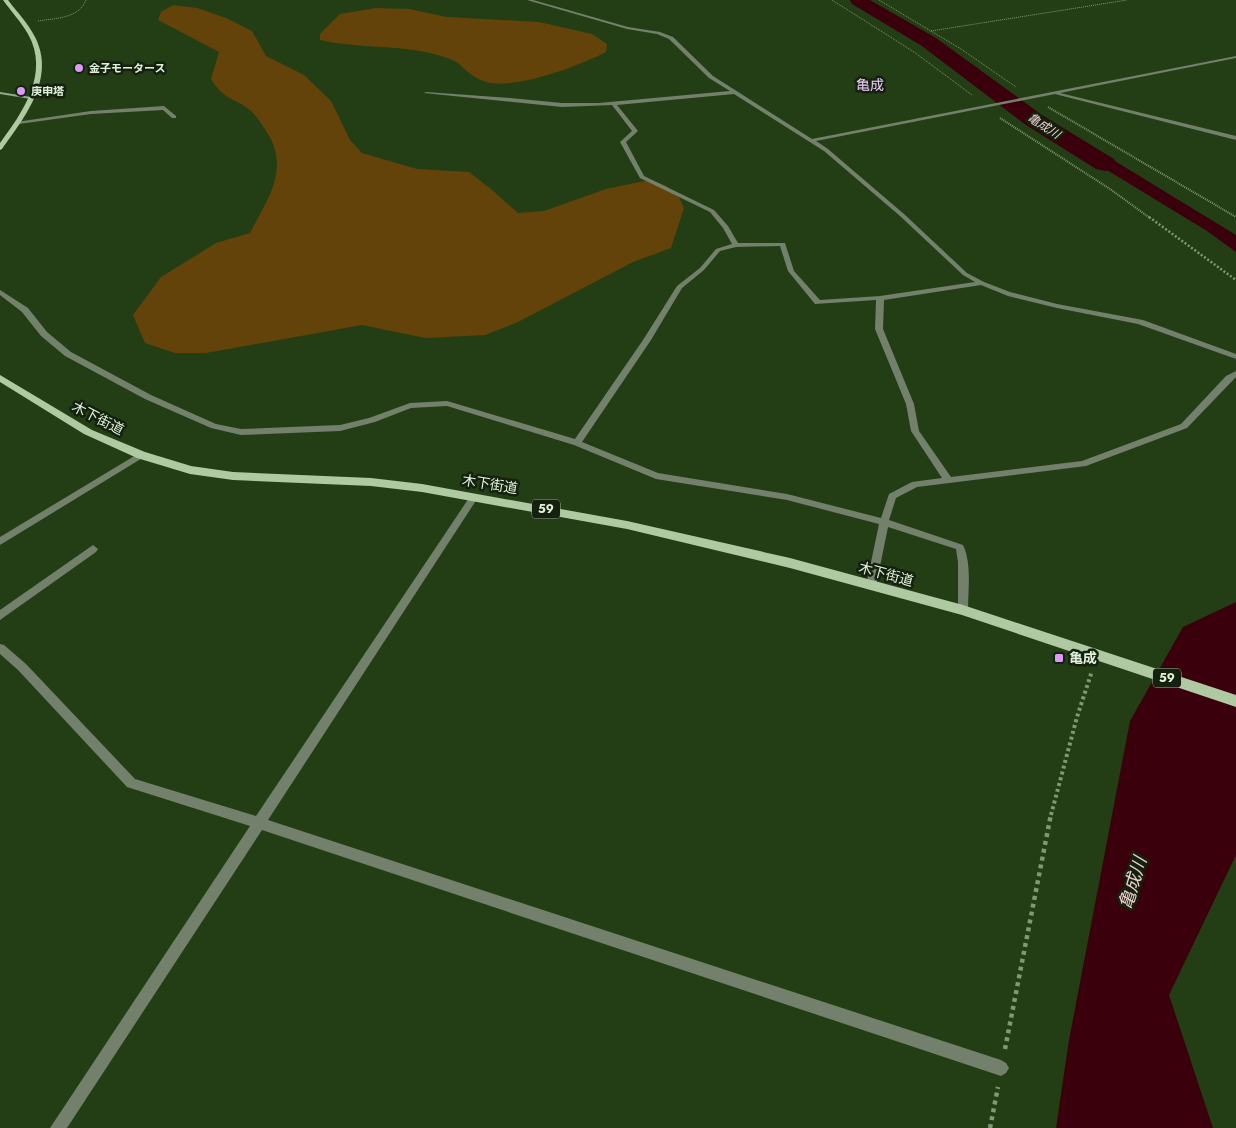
<svg xmlns="http://www.w3.org/2000/svg" width="1236" height="1128" font-family="Jost,'Noto Sans JP',sans-serif">
  <style>
    .green { fill: #63430a }
    .water { fill: #3a010d }
    .lines { fill: none; stroke-linecap: round; stroke-linejoin: round }
    .river { fill: #3a010d; fill-rule: evenodd }
    .path-far4 { stroke: #819776; stroke-width: 1; stroke-dasharray: 1 1; stroke-linecap: butt }
    .path-far3 { stroke: #819776; stroke-width: 2; stroke-dasharray: 1 1; stroke-linecap: butt }
    .path-far2 { stroke: #819776; stroke-width: 2.5; stroke-dasharray: 2 2; stroke-linecap: butt }
    .path-far1 { stroke: #819776; stroke-width: 4; stroke-dasharray: 3 3; stroke-linecap: butt }
    .path { stroke: #819776; stroke-width: 4.5; stroke-dasharray: 4 4; stroke-linecap: butt }
    .street { fill: #73806c; fill-rule: evenodd }
    .secondary { fill: #95aa8b; fill-rule: evenodd }
    .primary { fill: #afcaa2; fill-rule: evenodd }
    .poi-dot { fill: #db9af6; stroke: #15210f; stroke-width: 2 }
    .labels { text-anchor: middle; dominant-baseline: central; stroke-width: 5; stroke-linejoin: round; paint-order: stroke }
    .far-poi-label { font-size: 11px; font-weight: bold; fill: #e1f2da; stroke: #15210f; text-anchor: start }
    .far-water-label { font-size: 12px; font-style: italic; fill: #f0d0d1; stroke: #15210f }
    .shield { fill: #15210f; stroke: #a4b39d; stroke-width: 1 }
    .shield-label { font-size: 12px; font-weight: bold; fill: #e1f2da }
    .far-quarter-label { font-size: 14px; fill: #efcbff; stroke: #15210f }
    .street-label { font-size: 14px; fill: #e1f2da; stroke: #15210f }
    .poi-label { font-size: 14px; font-weight: bold; fill: #e1f2da; stroke: #15210f; text-anchor: start }
    .near-water-label { font-size: 18px; font-style: italic; fill: #f0d0d1; stroke: #15210f }
  </style>
  <rect width="100%" height="100%" fill="#233e14"/>
  <g class="green">
    <path d="M 173,5 L 197,8 L 226,18 L 252,31 L 266,56 L 304,75 L 331,101 L 350,140 L 362,153 L 417,169 L 469,172 L 491,189 L 518,213 L 544,211 L 606,189 L 649,180 L 665,185 L 678,195 L 684,208 L 671,248 L 633,262 L 516,323 L 485,335 L 425,338 L 362,325 L 206,353 L 175,353 L 145,343 L 133,315 L 161,277 L 216,243 L 250,233 C 268,198 291,168 266,131 C 261,123 256,115 250,110 C 233,97 224,100 211,79 L 219,52 L 158,20 L 161,12 Z"/>
    <path d="M 376,8 L 409,9 L 447,17 L 539,22 L 592,34 L 607,44 L 606,52 C 579,66 515,90 486,82 C 473,78 467,71 458,63 C 451,58 434,54 425,52 C 390,45 355,48 320,40 L 320,34 L 340,14 Z"/>
  </g>
  <g class="water">
    <path d="M 1069,133 L 1236,235 L 1236,252 L 1207,231 L 1048,134 Z"/>
    <path d="M 1236,602 L 1236,855 L 1169,995 L 1213,1128 L 1056,1128 L 1069,1040 L 1130,721 L 1183,627 Z"/>
  </g>
  <g class="lines">
    <path class="river" d="M 850,0 L 870,0 L 936,38 L 1042,115 L 1114,159 L 1117,164 L 1114,169 L 1105,171 L 1096,169 L 1026,125 L 922,46 L 852,4 Z"/>
    <g class="path-far4">
      <path d="M 832,0 L 914,52 L 972,95"/>
      <path d="M 879,0 L 961,49 L 1016,87"/>
      <path d="M 38,21 C 56,18 78,19 86,0"/>
      <path d="M 931,31 L 1127,0"/>
    </g>
    <g class="path-far3">
      <path d="M 1048,107 L 1236,217"/>
      <path d="M 1000,118 L 1110,189 L 1150,218"/>
    </g>
    <path class="path-far2" d="M 1149,217 L 1236,280"/>
    <path class="path-far1" d="M 1051,815 L 1077,717 L 1092,671"/>
    <g class="path">
      <path d="M 1005,1049 L 1051,814"/>
      <path d="M 990,1128 L 998,1087"/>
    </g>
    <g class="street">
      <path d="M 527,0 L 533,0 L 628,27 L 660,32 L 673,37 L 713,76 L 812,139 L 1236,56 L 1236,58 L 1060,93 L 1236,136 L 1236,140 L 1055,94 L 816,141 L 828,149 L 904,214 L 967,273 L 984,282 L 1010,292 L 1057,304 L 1143,320 L 1236,354 L 1236,359 L 1138,324 L 1057,308 L 1008,296 L 981,285 L 884,300 L 883,329 L 914,404 L 919,431 L 951,477 L 1082,461 L 1181,424 L 1226,376 L 1236,371 L 1236,377 L 1187,428 L 1086,466 L 917,487 L 896,498 L 889,520 L 963,545 C 972,564 968,589 968,610 L 967,613 L 959,613 L 958,610 L 958,562 L 956,549 L 888,527 L 876,586 L 875,589 L 867,589 L 866,586 L 879,524 L 787,500 L 656,479 L 574,445 L 447,406 L 411,408 L 375,422 L 340,431 L 241,435 L 211,428 L 145,399 L 65,356 L 41,336 L 22,312 L 0,295 L 0,290 L 28,308 L 47,332 L 71,352 L 151,395 L 216,424 L 241,429 L 340,425 L 369,418 L 410,403 L 447,401 L 575,439 L 643,340 L 677,286 L 700,268 L 716,249 L 732,244 L 723,228 L 710,212 L 640,178 L 620,142 L 632,131 L 612,105 L 562,107 L 424,93 L 426,92 L 510,98 L 562,103 L 599,103 L 730,91 L 709,78 L 669,39 L 657,34 L 627,29 ZM 734,94 L 824,151 L 900,216 L 963,275 L 975,282 L 880,296 L 820,300 L 794,271 L 785,243 L 738,243 L 728,226 L 714,210 L 644,176 L 626,142 L 638,131 L 617,105 ZM 780,246 L 788,271 L 815,304 L 876,300 L 875,329 L 906,404 L 911,431 L 942,478 L 912,482 L 889,494 L 881,518 L 787,494 L 658,473 L 582,442 L 651,340 L 682,288 L 704,270 L 720,251 L 736,247 Z"/>
      <path d="M 164,106 L 176,116 L 176,118 L 172,118 L 163,110 L 91,114 L 19,124 L 16,122 L 91,111 Z"/>
      <path d="M 141,452 L 144,453 L 145,455 L 144,457 L 0,545 L 0,537 Z"/>
      <path d="M 474,494 L 477,495 L 479,497 L 477,499 L 268,820 L 1001,1060 L 1006,1063 L 1009,1068 L 1006,1073 L 1001,1076 L 262,830 L 67,1128 L 50,1128 L 250,826 L 127,787 L 18,670 L 0,654 L 0,644 L 4,645 L 26,664 L 135,779 L 256,816 L 471,495 Z"/>
      <path d="M 93,545 L 98,549 L 96,552 L 0,620 L 0,610 Z"/>
    </g>
    <path class="secondary" d="M 0,92 L 31,97 L 33,98 L 31,99 L 0,94 Z"/>
    <g class="primary">
      <path d="M 3,0 L 8,0 C 17,12 28,23 35,37 C 56,78 25,117 2,149 L 0,150 L 0,143 C 23,112 50,73 28,34 C 21,22 11,11 3,0 Z"/>
      <path d="M 0,375 L 92,430 L 145,452 L 191,466 L 233,472 L 371,478 L 422,484 L 627,521 L 790,558 L 963,605 L 1236,695 L 1236,707 L 962,615 L 790,568 L 627,529 L 422,492 L 371,486 L 233,480 L 190,474 L 137,458 L 84,434 L 0,382 Z"/>
    </g>
  </g>
  <g class="poi-dot">
    <circle cx="79" cy="68" r="5"/>
    <circle cx="21" cy="91" r="5"/>
    <rect x="1054" y="653" width="10" height="10" rx="2.5"/>
  </g>
  <g class="labels">
    <g class="far-poi-label">
      <text x="89" y="68">金子モータース</text>
      <text x="31" y="91">庚申塔</text>
    </g>
    <g class="far-water-label">
      <text transform="translate(1044 126) rotate(33)">亀成川</text>
    </g>
    <g class="shield">
      <rect x="532" y="499.5" width="28" height="19" rx="4"/>
      <rect x="1153" y="668.5" width="28" height="19" rx="4"/>
    </g>
    <g class="shield-label">
      <text x="546" y="509">59</text>
      <text x="1167" y="678">59</text>
    </g>
    <g class="far-quarter-label">
      <text x="870" y="85">亀成</text>
    </g>
    <g class="street-label">
      <text transform="translate(98 418) rotate(27)">木下街道</text>
      <text transform="translate(490 484) rotate(9)">木下街道</text>
      <text transform="translate(886 574) rotate(15)">木下街道</text>
    </g>
    <g class="poi-label">
      <text x="1069" y="658">亀成</text>
    </g>
    <g class="near-water-label">
      <text transform="translate(1133 883) rotate(-73)">亀成川</text>
    </g>
  </g>
</svg>
